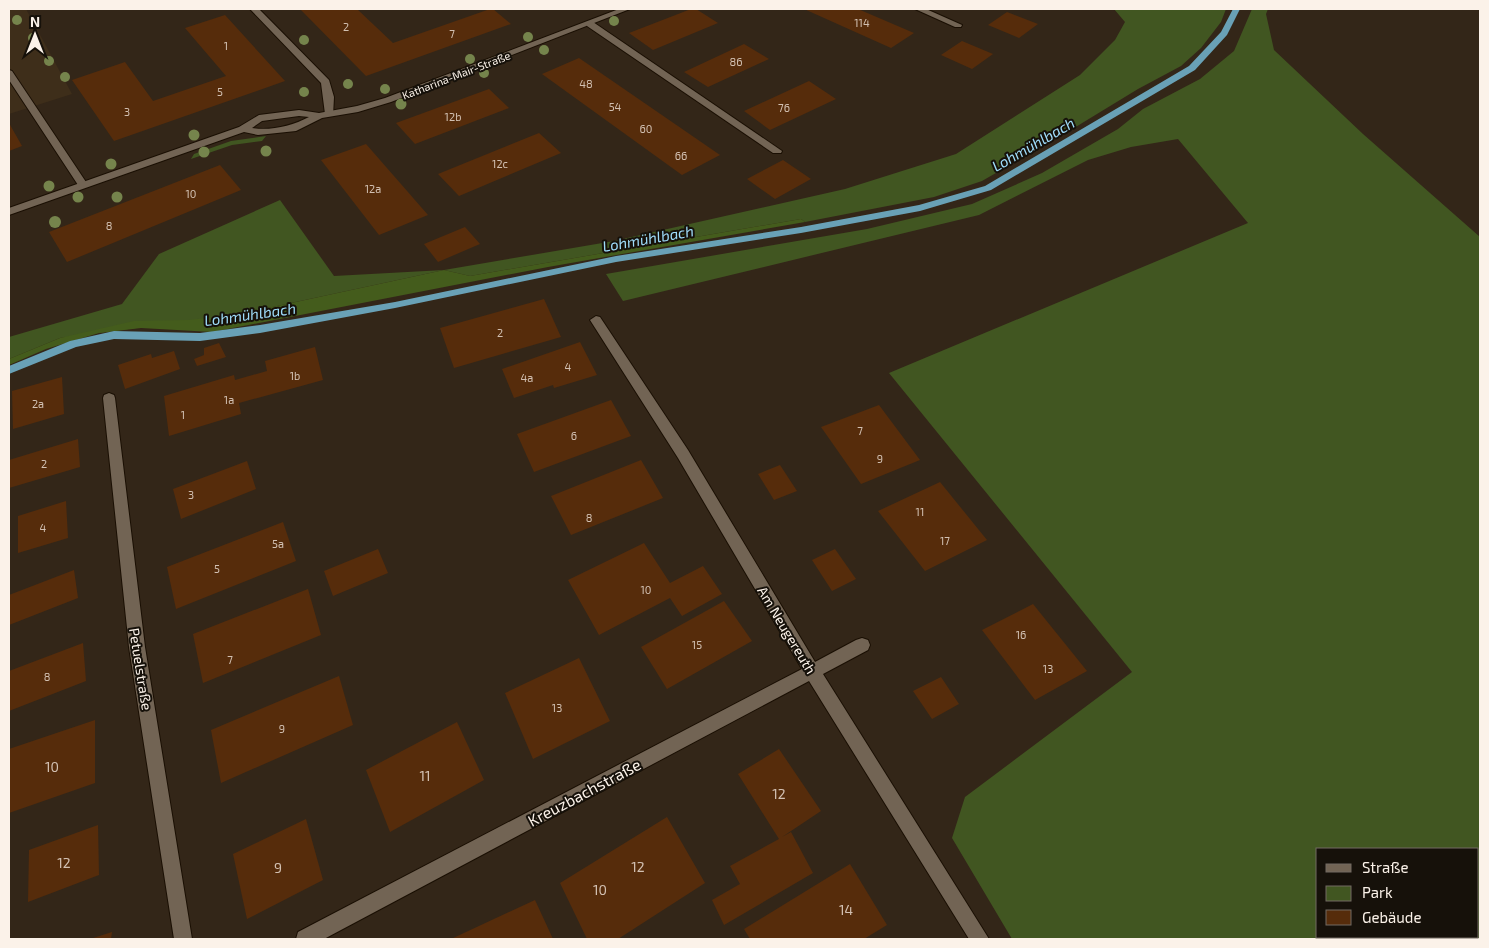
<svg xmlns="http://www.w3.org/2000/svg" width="1489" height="948" font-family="'Exo 2',sans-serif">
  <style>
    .built { fill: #3e2e1a }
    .green { fill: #415621; fill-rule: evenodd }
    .forest { fill: #445c1c }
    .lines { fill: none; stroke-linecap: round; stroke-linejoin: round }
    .stream { fill: #69a1b6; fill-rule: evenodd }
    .building { fill: #562c0b }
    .service-casing { stroke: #1a0f03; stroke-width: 2 }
    .minor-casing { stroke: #1a0f03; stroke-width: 2 }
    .tertiary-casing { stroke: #1a0f03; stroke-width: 2 }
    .service { fill: #726454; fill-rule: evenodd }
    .minor { fill: #726454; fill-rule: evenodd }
    .tertiary { fill: #726454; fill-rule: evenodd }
    .tree { fill: #75844c }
    .labels { text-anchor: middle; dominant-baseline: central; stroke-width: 4; stroke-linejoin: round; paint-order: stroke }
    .number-label { font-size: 11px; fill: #d2c0b2 }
    .far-street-label { font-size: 11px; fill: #fbf2e9; stroke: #16110a }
    .street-label { font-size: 14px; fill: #fbf2e9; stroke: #16110a }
    .near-number-label { font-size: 14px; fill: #d2c0b2 }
    .water-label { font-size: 15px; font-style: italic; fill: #9fdcfa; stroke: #16110a }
    .near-street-label { font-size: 16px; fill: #fbf2e9; stroke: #16110a }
  </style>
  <rect width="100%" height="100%" fill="#332618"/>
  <path class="built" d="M 9,9 L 26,9 L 72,94 L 9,114 Z"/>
  <g class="green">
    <path d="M 1114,9 L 1226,9 L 1221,22 L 1201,48 L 1181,66 L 1138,89 L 1074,128 L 982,181 L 934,197 L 805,222 L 801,219 L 470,276 L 444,270 L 236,315 L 60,338 L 9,359 L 9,337 L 122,304 L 159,254 L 280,200 L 334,276 L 444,270 L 614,241 L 845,189 L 956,154 L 1080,75 L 1115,40 L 1125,22 Z"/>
    <path d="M 1252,9 L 1268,9 L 1266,14 L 1274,50 L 1363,134 L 1480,237 L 1480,939 L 1012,939 L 952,838 L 965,797 L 1132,672 L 889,373 L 1248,223 L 1178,139 L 1131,147 L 1088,160 L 979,215 L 623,301 L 606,274 L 867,229 L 972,204 L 1042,173 L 1118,129 L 1143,109 L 1200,79 L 1234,51 ZM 1478,849 L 1478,937 L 1318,937 L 1318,849 Z"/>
    <path d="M 266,136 L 262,141 L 232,145 L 191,159 L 194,154 L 231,141 Z"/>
  </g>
  <path class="forest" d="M 801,219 L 805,222 L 548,267 L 212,332 L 141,328 L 99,333 L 46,349 L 9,365 L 9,359 L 60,338 L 134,321 L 188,320 L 236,315 L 444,270 L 470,276 Z"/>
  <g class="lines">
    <path class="stream" d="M 1233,9 L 1240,9 L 1227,35 L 1195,70 L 991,190 L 920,211 L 801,233 L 616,262 L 395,308 L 260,333 L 200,341 L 114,339 L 76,347 L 9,374 L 9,366 L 70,341 L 114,331 L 200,333 L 260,325 L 395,302 L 616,256 L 801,227 L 919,205 L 985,186 L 1189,66 L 1221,32 Z"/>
  </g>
  <g class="building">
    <path d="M 300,9 L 357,9 L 393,43 L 490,9 L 493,9 L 511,24 L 366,76 Z"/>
    <path d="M 691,9 L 696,9 L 718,23 L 653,50 L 629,33 Z"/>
    <path d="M 804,9 L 858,9 L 914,33 L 891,48 Z"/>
    <path d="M 1007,12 L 1038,24 L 1019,38 L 988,25 Z"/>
    <path d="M 225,15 L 285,81 L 114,141 L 72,80 L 125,62 L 153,101 L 226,76 L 185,28 Z"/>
    <path d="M 962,41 L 993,54 L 972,69 L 941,55 Z"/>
    <path d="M 744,44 L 769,59 L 708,87 L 684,72 Z"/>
    <path d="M 579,58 L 720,155 L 682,175 L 542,74 Z"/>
    <path d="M 809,81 L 836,99 L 770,130 L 744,111 Z"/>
    <path d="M 489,89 L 509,108 L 415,144 L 396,123 Z"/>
    <path d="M 9,123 L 22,146 L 9,151 Z"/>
    <path d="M 539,133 L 561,153 L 459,196 L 438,174 Z"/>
    <path d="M 366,144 L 428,215 L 379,235 L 321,160 Z"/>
    <path d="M 783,160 L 811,179 L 775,199 L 747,179 Z"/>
    <path d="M 220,165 L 241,190 L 67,262 L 49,232 Z"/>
    <path d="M 465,227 L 480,244 L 438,262 L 424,244 Z"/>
    <path d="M 544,299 L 561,337 L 454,368 L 440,328 Z"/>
    <path d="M 580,342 L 597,375 L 554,388 L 553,385 L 514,398 L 502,369 Z"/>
    <path d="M 219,343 L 226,357 L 197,366 L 194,359 L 204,355 L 204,348 Z"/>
    <path d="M 315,347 L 323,380 L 239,403 L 241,414 L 169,436 L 164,396 L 234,375 L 235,380 L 267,371 L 265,361 Z"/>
    <path d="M 174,351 L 180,369 L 125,389 L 118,365 L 151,354 L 152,358 Z"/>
    <path d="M 62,377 L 64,414 L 13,429 L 12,391 Z"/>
    <path d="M 611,400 L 631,436 L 534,472 L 517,434 Z"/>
    <path d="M 879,405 L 920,460 L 861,484 L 821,427 Z"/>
    <path d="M 78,439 L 80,467 L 9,488 L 9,460 Z"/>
    <path d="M 641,460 L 663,498 L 571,535 L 551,496 Z"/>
    <path d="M 247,461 L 256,489 L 181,519 L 173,489 Z"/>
    <path d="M 780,465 L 797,491 L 774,500 L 758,474 Z"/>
    <path d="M 940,482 L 987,540 L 925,571 L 878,511 Z"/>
    <path d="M 66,501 L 68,538 L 18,553 L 18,516 Z"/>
    <path d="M 283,522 L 296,561 L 176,609 L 167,567 Z"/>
    <path d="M 644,543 L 670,583 L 703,566 L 722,594 L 682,616 L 670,598 L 599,635 L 568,580 Z"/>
    <path d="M 378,549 L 388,573 L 333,596 L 324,571 Z"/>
    <path d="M 835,549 L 856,579 L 832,591 L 812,560 Z"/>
    <path d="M 74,570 L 78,598 L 9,625 L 9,595 Z"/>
    <path d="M 308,589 L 321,635 L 203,683 L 193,634 Z"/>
    <path d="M 724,601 L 752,641 L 667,689 L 641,647 Z"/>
    <path d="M 1033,604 L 1087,671 L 1035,700 L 982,630 Z"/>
    <path d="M 83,643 L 86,681 L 9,711 L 9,671 Z"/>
    <path d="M 579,658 L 610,721 L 533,759 L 505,693 Z"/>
    <path d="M 339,676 L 353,725 L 221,783 L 211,730 Z"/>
    <path d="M 941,677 L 959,704 L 932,719 L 913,691 Z"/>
    <path d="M 95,720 L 95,783 L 9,813 L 9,749 Z"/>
    <path d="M 457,722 L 484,780 L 390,832 L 366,770 Z"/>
    <path d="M 779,749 L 821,811 L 782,837 L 791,832 L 813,873 L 724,925 L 712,900 L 740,884 L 730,866 L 779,839 L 738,774 Z"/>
    <path d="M 667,817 L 705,883 L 618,939 L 587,939 L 560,883 Z"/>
    <path d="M 306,819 L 323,880 L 247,919 L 233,854 Z"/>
    <path d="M 98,825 L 99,875 L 28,902 L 29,850 Z"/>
    <path d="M 850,864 L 887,925 L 864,939 L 750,939 L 744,929 Z"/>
    <path d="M 535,900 L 553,939 L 451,939 Z"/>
    <path d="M 112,932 L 111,939 L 90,939 Z"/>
  </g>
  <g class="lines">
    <defs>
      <path id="service" d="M 9,70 L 12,71 L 88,185 L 87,187 L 79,187 L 78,185 L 9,80 Z"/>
      <g id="minor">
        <path d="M 250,9 L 259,9 L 329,80 L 334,97 L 333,116 L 327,116 L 325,114 L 321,83 Z"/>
        <path d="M 915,9 L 926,9 L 962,25 L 961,27 L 955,27 Z"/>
        <path d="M 590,21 L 593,22 L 782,151 L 781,153 L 773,153 L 587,26 L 587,22 Z"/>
        <path d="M 596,316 L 600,317 L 688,450 L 815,662 L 856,640 L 862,638 L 868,640 L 870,645 L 868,650 L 823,674 L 989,939 L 969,939 L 809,681 L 324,939 L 296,939 L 298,932 L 802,669 L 678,458 L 590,320 Z"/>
        <path d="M 109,393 L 114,395 L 115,398 L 145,647 L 192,939 L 174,939 L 129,647 L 103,398 L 104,395 Z"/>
      </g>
      <path id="tertiary" d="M 619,9 L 630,9 L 391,102 L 358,112 L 322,118 L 296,131 L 258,135 L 244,132 L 9,215 L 9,208 L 239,127 L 259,115 L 299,110 L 319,113 L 357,106 L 385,98 ZM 299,116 L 309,117 C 292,126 270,131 252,128 L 262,121 Z"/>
    </defs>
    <use href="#service" class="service-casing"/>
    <use href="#minor" class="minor-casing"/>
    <use href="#tertiary" class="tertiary-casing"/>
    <use href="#service" class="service"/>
    <use href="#minor" class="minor"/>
    <use href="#tertiary" class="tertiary"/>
  </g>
  <g class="tree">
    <circle cx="17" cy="20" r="5"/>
    <circle cx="614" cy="21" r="5"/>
    <circle cx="528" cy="37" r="5"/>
    <circle cx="33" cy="38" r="5"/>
    <circle cx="304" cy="40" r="5"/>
    <circle cx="544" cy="50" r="5"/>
    <circle cx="470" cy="59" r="5"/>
    <circle cx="49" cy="61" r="5"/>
    <circle cx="484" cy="73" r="5"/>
    <circle cx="65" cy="77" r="5"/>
    <circle cx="348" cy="84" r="5"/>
    <circle cx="385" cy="89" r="5"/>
    <circle cx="304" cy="92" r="5"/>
    <circle cx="401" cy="104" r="5.5"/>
    <circle cx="194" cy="135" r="5.5"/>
    <circle cx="266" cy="151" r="5.5"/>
    <circle cx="204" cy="152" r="5.5"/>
    <circle cx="111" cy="164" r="5.5"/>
    <circle cx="49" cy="186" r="5.5"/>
    <circle cx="78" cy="197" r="5.5"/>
    <circle cx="117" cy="197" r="5.5"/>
    <circle cx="55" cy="222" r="6"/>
  </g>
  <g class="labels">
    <g class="number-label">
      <text x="862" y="22">114</text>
      <text x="346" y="26">2</text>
      <text x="452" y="33">7</text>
      <text x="226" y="45">1</text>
      <text x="736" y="61">86</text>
      <text x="586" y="83">48</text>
      <text x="220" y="91">5</text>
      <text x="615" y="106">54</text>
      <text x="784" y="107">76</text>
      <text x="127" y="111">3</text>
      <text x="453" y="116">12b</text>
      <text x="646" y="128">60</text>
      <text x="681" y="155">66</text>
      <text x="500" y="163">12c</text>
      <text x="373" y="188">12a</text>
      <text x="191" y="193">10</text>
      <text x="109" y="225">8</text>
      <text x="500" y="332">2</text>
      <text x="568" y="366">4</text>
      <text x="295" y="375">1b</text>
      <text x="527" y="377">4a</text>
      <text x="229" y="399">1a</text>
      <text x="38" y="403">2a</text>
      <text x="183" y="414">1</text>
      <text x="860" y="430">7</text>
      <text x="574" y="435">6</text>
      <text x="880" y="458">9</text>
      <text x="44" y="463">2</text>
      <text x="191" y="494">3</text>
      <text x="920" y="511">11</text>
      <text x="589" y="517">8</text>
      <text x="43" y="527">4</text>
      <text x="945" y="540">17</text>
      <text x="278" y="543">5a</text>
      <text x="217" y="568">5</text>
      <text x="646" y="589">10</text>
      <text x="1021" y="634">16</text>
      <text x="697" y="644">15</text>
      <text x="230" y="659">7</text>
      <text x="1048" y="668">13</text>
      <text x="47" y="676">8</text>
      <text x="557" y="707">13</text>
      <text x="282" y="728">9</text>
    </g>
    <g class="far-street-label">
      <text transform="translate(456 75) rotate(-21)">Katharina-Mair-Straße</text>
    </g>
    <g class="street-label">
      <text transform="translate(787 630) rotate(59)">Am Neugereuth</text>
      <text transform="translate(141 669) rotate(81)">Petuelstraße</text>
    </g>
    <g class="near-number-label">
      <text x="52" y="766">10</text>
      <text x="425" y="775">11</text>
      <text x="779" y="793">12</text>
      <text x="64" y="862">12</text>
      <text x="638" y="866">12</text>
      <text x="278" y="867">9</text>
      <text x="600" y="889">10</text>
      <text x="846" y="909">14</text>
    </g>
    <g class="water-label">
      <text transform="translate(1033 144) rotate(-30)">Lohmühlbach</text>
      <text transform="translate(648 238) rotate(-10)">Lohmühlbach</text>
      <text transform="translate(250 314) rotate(-8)">Lohmühlbach</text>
    </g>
    <g class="near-street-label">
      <text transform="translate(584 792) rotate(-28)">Kreuzbachstraße</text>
    </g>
  </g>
  <rect width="1489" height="948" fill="none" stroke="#fbf2e9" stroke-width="20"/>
  <rect x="1316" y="848" width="162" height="90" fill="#16110a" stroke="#726b63"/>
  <rect x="1326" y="864" width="25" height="8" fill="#726454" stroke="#726b63"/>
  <text x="1362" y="873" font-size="15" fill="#fbf2e9">Straße</text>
  <rect x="1326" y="886" width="25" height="15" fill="#415621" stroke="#726b63"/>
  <text x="1362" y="898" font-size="15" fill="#fbf2e9">Park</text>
  <rect x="1326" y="910" width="25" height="15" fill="#562c0b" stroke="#726b63"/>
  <text x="1362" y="923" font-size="15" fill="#fbf2e9">Gebäude</text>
  <g transform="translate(35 35)" stroke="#16110a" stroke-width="4" paint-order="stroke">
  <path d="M0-4L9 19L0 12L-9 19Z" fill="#fbf2e9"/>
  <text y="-8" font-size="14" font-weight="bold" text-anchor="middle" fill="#fbf2e9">N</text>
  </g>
</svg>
